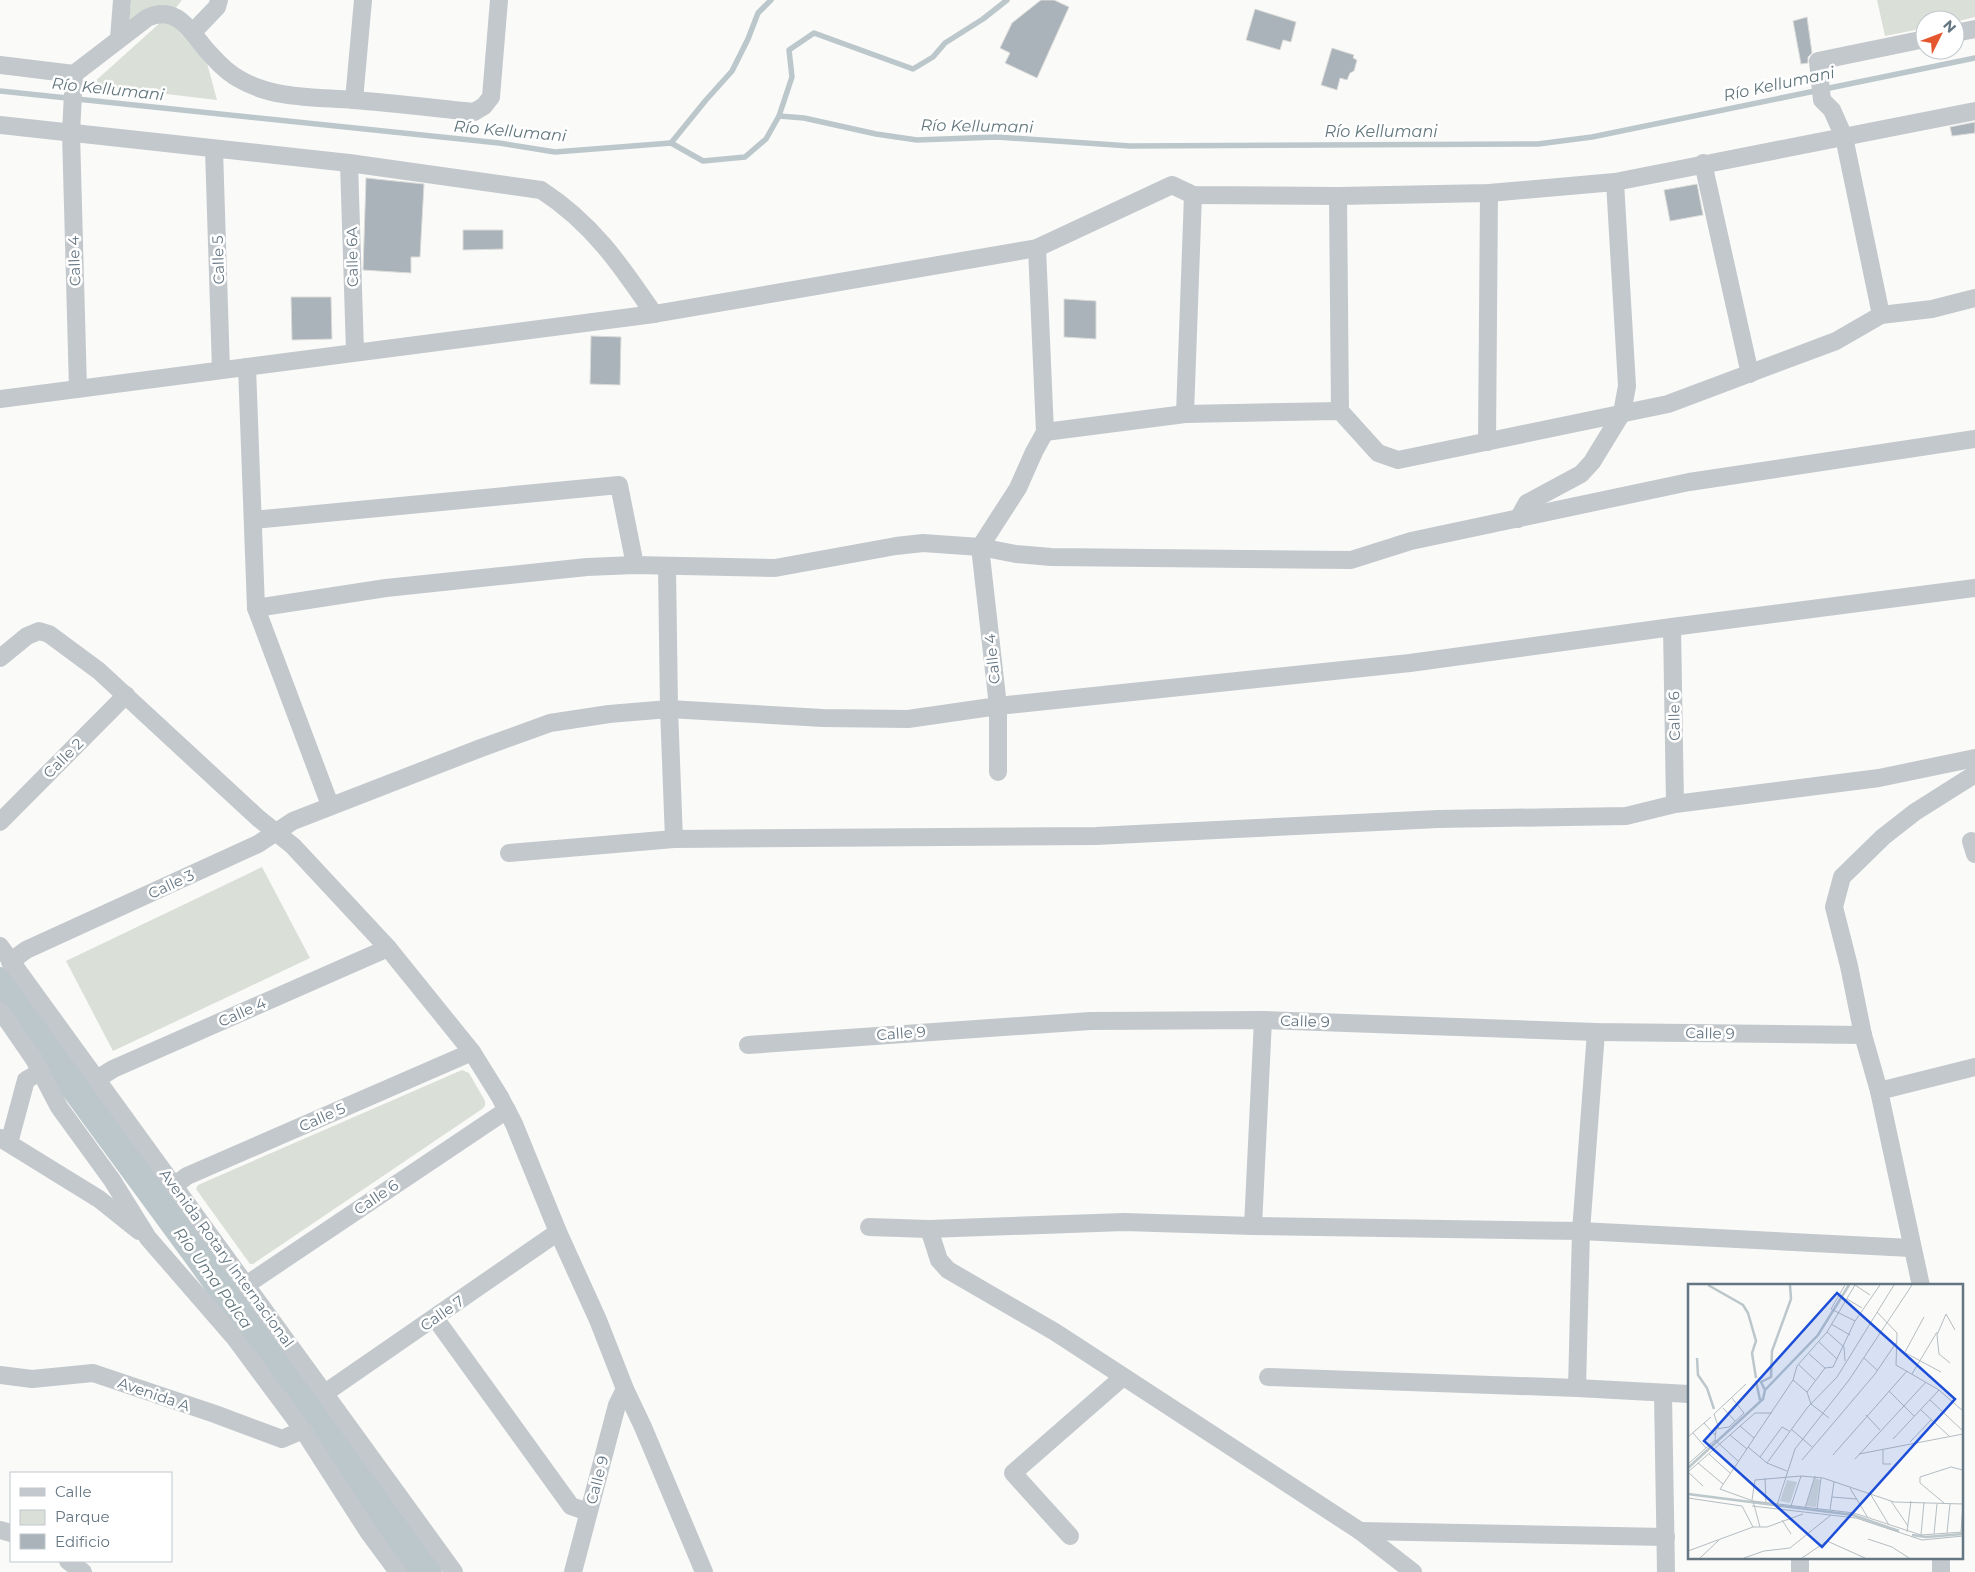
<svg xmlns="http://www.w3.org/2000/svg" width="1975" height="1572" font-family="Montserrat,sans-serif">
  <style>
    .green { fill: #dadfd7 }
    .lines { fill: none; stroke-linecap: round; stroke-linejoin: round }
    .stream { stroke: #bbc7cb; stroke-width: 5.5 }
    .river { stroke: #bbc7cb; stroke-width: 32 }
    .building { fill: #aab3b9; stroke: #dcdcda }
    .minor { stroke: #c3c8cc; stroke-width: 18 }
    .labels { text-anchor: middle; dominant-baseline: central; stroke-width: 5; stroke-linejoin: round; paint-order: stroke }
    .street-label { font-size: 15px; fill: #657683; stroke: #fff }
    .water-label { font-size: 16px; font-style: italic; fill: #60757c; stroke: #fff }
    .inset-river { fill: none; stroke: #bbc7cb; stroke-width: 2.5 }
    .inset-road { fill: none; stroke: #b5bdc2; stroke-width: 1 }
    .view { fill: #1d4ed8; fill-opacity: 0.15; stroke: #1d4ed8; stroke-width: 2.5 }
    .inset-edge { fill: none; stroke: #657683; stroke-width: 2.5 }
  </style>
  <rect width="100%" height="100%" fill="#fafaf8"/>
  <g class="green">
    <path d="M 131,0 L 182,0 L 175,9 L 129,22 Z"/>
    <path d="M 1877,0 L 1975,0 L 1975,17 L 1955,22 L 1955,20 L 1925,20 L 1925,28 L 1885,36 Z"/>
    <path d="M 161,22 L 172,24 L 207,63 L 217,100 L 91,85 Z"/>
    <path d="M 262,867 L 310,958 L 113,1051 L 66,961 Z"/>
    <path d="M 462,1070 L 469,1073 L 485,1101 L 485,1106 L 482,1109 L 253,1264 L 250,1264 L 196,1189 L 198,1185 Z"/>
  </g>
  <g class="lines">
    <g class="stream">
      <path d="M 0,91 L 499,143 L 555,152 L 671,143 L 703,161 L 745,157 L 766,139 L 779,116 L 804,118 L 876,134 L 917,140 L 997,137 L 1130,146 L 1538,144 L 1592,137 L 1975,58"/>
      <path d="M 779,116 L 792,77 L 789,50 L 814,33 L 913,69 L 933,57 L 945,43 L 983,19 L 1007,0"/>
      <path d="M 671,143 L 706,100 L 732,71 L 748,39 L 758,13 L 771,0"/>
    </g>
    <path class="river" d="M 0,983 L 199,1254 L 426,1572"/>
  </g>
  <g class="building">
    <path d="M 1041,0 L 1054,0 L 1069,7 L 1037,78 L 1005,63 L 1010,53 L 1000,48 L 1012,23 Z"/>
    <path d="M 1255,9 L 1296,22 L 1291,42 L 1283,40 L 1280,50 L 1246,40 Z"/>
    <path d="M 1807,17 L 1812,53 L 1808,57 L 1808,63 L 1801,64 L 1793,21 Z"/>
    <path d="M 1332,48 L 1354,55 L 1353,58 L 1357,60 L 1354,71 L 1350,73 L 1347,80 L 1340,78 L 1337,90 L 1321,85 Z"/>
    <path d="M 1975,122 L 1975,133 L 1952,136 L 1950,127 Z"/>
    <path d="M 366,178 L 424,184 L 420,257 L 411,257 L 411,273 L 363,270 Z"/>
    <path d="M 1697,184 L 1703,215 L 1670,221 L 1664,190 Z"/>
    <path d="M 463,230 L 503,230 L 503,249 L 463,250 Z"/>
    <path d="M 291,297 L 331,297 L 332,339 L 292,340 Z"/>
    <path d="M 1064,299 L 1096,301 L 1096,339 L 1064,337 Z"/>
    <path d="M 591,336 L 621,337 L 620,385 L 590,384 Z"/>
  </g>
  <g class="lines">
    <g class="minor">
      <path d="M 193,32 L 217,7 L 219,0"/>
      <path d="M 1955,33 L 1975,29"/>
      <path d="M 119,39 L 122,0"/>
      <path d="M 0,65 L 74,74 L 147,18 C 180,2 193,38 212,56 C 220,65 231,75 241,80 C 274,99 317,97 353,100 C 393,103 434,108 474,112 L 484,106 L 491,97 L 499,0"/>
      <path d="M 74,74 L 71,133 L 78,389"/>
      <path d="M 354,100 L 363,0"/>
      <path d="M 0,125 L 349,163 L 541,190 C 592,223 620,264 654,314"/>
      <path d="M 214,149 L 221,370"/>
      <path d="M 349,163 L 355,351"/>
      <path d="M 1703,163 L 1750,374"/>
      <path d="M 1338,196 L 1340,411"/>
      <path d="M 1881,315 L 1844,137 L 1832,110 L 1822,100 L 1818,61 L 1925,39"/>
      <path d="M 247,367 L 256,608 L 330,805"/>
      <path d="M 0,399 L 654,314 L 1037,248 L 1172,185 L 1193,195 L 1338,196 L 1489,193 L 1615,182 L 1975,111"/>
      <path d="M 1185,414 L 1193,195"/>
      <path d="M 1045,432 L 1185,414 L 1340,411 L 1378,453 L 1398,460 L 1668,404 L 1836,341 L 1881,315 L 1932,309 L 1975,298"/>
      <path d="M 1487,442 L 1489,193"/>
      <path d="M 1518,519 L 1527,503 L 1581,474 L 1592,462 L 1622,413 L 1627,386 L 1615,182"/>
      <path d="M 253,520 L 619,485 L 635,565"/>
      <path d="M 667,566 L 669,709 L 674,839"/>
      <path d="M 256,608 L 386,588 L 587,567 L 635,565 L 775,568 L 896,546 L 923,543 L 980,547 L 1016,554 L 1051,557 L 1351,560 L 1411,541 L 1689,482 L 1975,439"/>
      <path d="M 1672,627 L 1675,804"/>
      <path d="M 0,658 L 27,636 L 39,631 L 49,634 L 99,671 L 258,818 L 293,846 L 388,948 L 472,1052 L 500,1097 L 514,1124 L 558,1232 L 598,1320 L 625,1389 L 643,1427 L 704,1572"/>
      <path d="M 998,772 L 998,706 L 980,547 L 1018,488 L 1034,452 L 1045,432 L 1037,248"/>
      <path d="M 0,822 L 126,695"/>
      <path d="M 1971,841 L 1975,854"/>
      <path d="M 509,853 L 674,839 L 1096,836 L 1438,819 L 1626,816 L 1675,804 L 1879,778 L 1975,758"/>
      <path d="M 0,946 L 454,1572"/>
      <path d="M 10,962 L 26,950 L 258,844 L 293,821 L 481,748 L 550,723 L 609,714 L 669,709 L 823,718 L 908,719 L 998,706 L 1410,663 L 1672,627 L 1975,588"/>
      <path d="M 0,1010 L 34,1059 L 59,1107 L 112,1180 L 148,1238 L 234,1337 L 303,1430 L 369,1533 L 398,1572"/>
      <path d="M 748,1045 L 1090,1021 L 1263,1020 L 1596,1032 L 1863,1035"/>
      <path d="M 97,1079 L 113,1069 L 388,948"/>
      <path d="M 1879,1091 L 1975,1067"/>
      <path d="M 0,1138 L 99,1199 L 139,1231"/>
      <path d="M 9,1143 L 26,1080 L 40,1072"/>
      <path d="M 175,1185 L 187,1176 L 472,1052"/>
      <path d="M 1253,1226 L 1263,1020"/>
      <path d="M 869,1227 L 929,1229 L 1124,1222 L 1253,1226 L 1581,1231 L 1911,1248"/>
      <path d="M 929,1229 L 939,1260 L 948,1270 L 1055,1332 L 1360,1531 L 1413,1572"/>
      <path d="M 246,1285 L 507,1110"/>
      <path d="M 1921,1286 L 1879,1091 L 1863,1035 L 1849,966 L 1834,907 L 1842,877 L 1883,837 L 1915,812 L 1975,774"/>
      <path d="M 435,1318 L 571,1506 L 588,1512"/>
      <path d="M 0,1375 L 32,1379 L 93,1373 L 215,1414 L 282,1439 L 303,1430"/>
      <path d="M 1268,1377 L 1577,1388 L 1689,1394"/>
      <path d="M 1577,1388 L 1581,1231 L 1596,1032"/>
      <path d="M 325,1393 L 558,1232"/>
      <path d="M 1663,1394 L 1666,1572"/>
      <path d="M 0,1530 L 11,1533"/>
      <path d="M 1360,1531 L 1666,1537"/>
      <path d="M 1070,1536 L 1013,1473 L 1123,1377"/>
      <path d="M 1941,1558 L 1941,1572"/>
      <path d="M 68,1561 L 83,1572"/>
      <path d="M 573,1572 L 617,1405 L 625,1389"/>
      <path d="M 1800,1572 L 1800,1558"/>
    </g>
  </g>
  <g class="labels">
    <g class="street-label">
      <text transform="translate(352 257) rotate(-91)">Calle 6A</text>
      <text transform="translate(218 260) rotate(-92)">Calle 5</text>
      <text transform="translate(74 261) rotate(-92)">Calle 4</text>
      <text transform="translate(992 659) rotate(-96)">Calle 4</text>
      <text transform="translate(1674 716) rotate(-91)">Calle 6</text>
      <text transform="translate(63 758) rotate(-45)">Calle 2</text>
      <text transform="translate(171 884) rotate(-25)">Calle 3</text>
      <text transform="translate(242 1012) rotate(-24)">Calle 4</text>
      <text transform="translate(1305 1021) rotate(2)">Calle 9</text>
      <text transform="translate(901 1033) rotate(-4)">Calle 9</text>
      <text transform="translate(1710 1033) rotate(1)">Calle 9</text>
      <text transform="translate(322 1117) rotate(-24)">Calle 5</text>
      <text transform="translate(376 1197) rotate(-34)">Calle 6</text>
      <text transform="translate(227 1258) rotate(54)">Avenida Rotary Internacional</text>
      <text transform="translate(442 1313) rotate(-35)">Calle 7</text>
      <text transform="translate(154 1394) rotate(19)">Avenida A</text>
      <text transform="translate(597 1480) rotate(-75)">Calle 9</text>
    </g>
    <g class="water-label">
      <text transform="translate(1779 84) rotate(-12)">Río Kellumani</text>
      <text transform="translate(108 89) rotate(6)">Río Kellumani</text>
      <text transform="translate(977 126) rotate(1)">Río Kellumani</text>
      <text transform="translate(510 131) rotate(5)">Río Kellumani</text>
      <text x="1381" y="131">Río Kellumani</text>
      <text transform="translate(213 1278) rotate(54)">Río Uma Palca</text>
    </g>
  </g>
  <g transform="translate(1688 1284)">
    <rect width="275" height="275" fill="#fafaf8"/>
    <path d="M 127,194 L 132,196 L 128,223 L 118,222 ZM 99,196 L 109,198 L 102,219 L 92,217 Z" fill="#dadfd7"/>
    <path class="inset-river" d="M 20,1 L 55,21 L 60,29 L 68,57 L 64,69 L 68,94M 9,74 L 10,91 L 19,104 L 26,125M 68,97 L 72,116M 77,106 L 73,98 L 83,93 L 84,67 L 103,15 L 102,1M 0,184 L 75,115 L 77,106 L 130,51 L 161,1M 0,210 L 165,231 L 211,247M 224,251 L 238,253 L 275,250"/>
    <path class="inset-road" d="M 157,1 L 143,25 L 167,37M 167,1 L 139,48 L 109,82 L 105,96 L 32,205 L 65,217 L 166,229 L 233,251 L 275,248M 167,1 L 182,11M 159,15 L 174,24M 189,28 L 209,49 L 208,81 L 251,106 L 275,127M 143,40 L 162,51M 139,48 L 156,63 L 157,77M 131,58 L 149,75M 212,66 L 253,88M 217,68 L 236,33M 121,70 L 137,84M 176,74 L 189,86M 262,79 L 251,70 L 249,51 L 258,30 L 267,46M 111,81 L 127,96M 224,90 L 249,48M 105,96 L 119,108 L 123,120 L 141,134M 201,107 L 226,132M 119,108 L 137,84 L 145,83 L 167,37 L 192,1M 242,116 L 275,147M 35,124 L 47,137M 233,126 L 261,152M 178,131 L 192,146M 16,139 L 27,151M 52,142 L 66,154M 31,145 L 26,130 L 58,100M 103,145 L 124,163M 5,149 L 18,164M 42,151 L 59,165M 0,153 L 23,133M 205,155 L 251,106M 27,156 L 50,177M 222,158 L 243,136M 60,163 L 79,179 L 99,187M 195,166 L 195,180 L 203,180M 21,170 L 42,189M 171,170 L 275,150M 145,171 L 219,87M 72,173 L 94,143 L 101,147M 167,175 L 238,98M 114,176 L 187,90 L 208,59M 10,179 L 35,200M 79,179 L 119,124 L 149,93 L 206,1M 0,180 L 27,156 L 28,145 L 41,143 L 56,129 L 44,114M 77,194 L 78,219M 15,202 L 0,188 L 67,129 L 84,129M 162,204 L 180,234M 183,211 L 201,241M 144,213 L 169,215M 0,214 L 54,222 L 65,243 L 79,243 L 115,230M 64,216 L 67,196 L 113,192 L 135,194 L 206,218 L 275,220M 65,217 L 72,243M 203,217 L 220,242M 256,219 L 232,199 L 232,193 L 263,183 L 275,186M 89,221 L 107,165 L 161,96 L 224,1M 64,222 L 168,234 L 234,256 L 275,252M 103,222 L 113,192M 117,224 L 127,192M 129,225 L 133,194M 142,226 L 146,198M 94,236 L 103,250M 219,248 L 223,217M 273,248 L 275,220M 259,249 L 262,220M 246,250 L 249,220M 233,251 L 236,218M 180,255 L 204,263 L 221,274M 0,267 L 65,243M 12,274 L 31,256M 56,274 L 76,267 L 102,264 L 143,231M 114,274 L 139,257 L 177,274"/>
    <path class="view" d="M 149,9 L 267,115 L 134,263 L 16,157 Z"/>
    <rect width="275" height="275" class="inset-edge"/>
  </g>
  <rect x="10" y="1472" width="162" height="90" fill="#ffffff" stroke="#c1c8cd"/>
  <rect x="20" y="1488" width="25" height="8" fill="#c3c8cc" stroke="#c1c8cd"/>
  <text x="55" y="1497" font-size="15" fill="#657683">Calle</text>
  <rect x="20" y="1510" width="25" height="15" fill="#dadfd7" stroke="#c1c8cd"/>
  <text x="55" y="1522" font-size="15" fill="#657683">Parque</text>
  <rect x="20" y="1534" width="25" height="15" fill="#aab3b9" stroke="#c1c8cd"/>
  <text x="55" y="1547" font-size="15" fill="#657683">Edificio</text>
  <g transform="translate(1940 35) rotate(48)"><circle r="24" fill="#ffffff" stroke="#c1c8cd"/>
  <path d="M0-4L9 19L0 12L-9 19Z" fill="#e4572e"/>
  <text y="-8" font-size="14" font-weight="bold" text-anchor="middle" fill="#657683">N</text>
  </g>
</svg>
